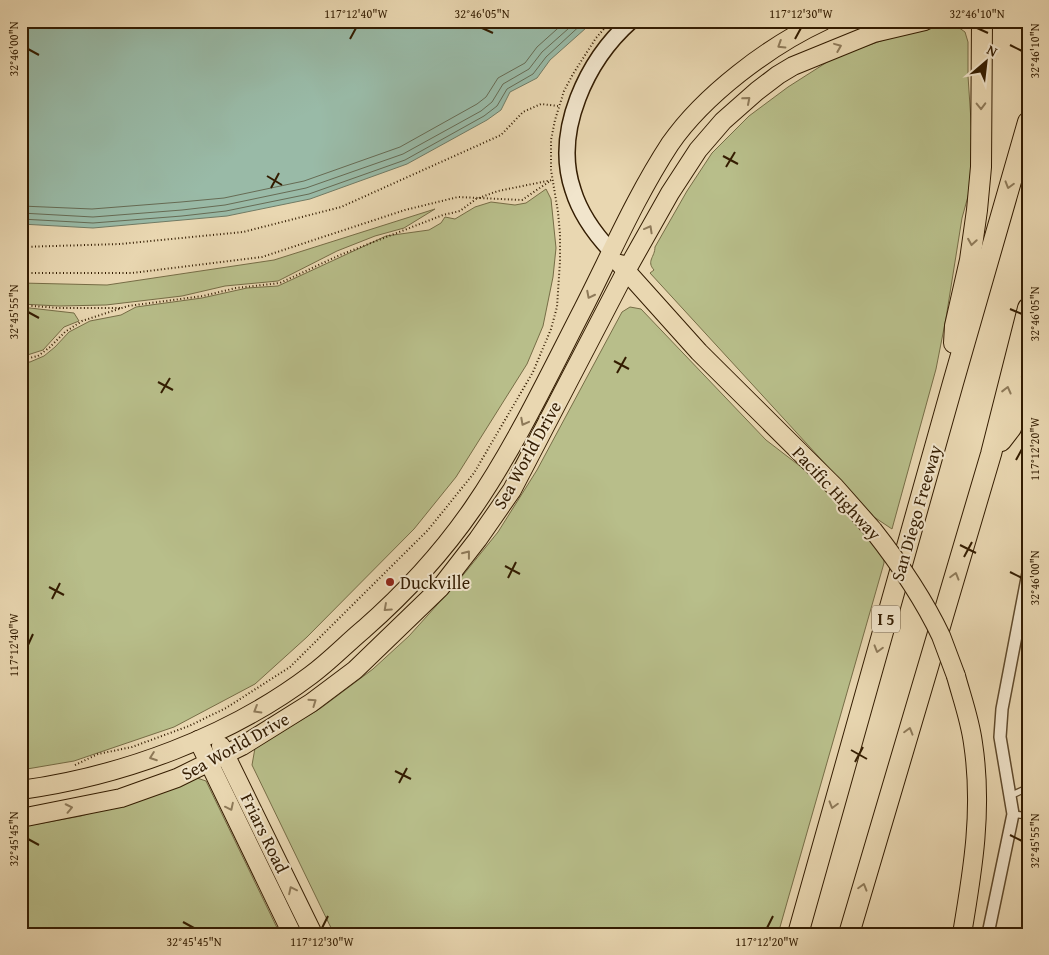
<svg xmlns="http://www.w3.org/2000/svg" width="1049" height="955" font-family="'Gentium Book Plus',serif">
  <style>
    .green { fill: #b8be8a; stroke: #766d46 }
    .water { fill: #99baa7; stroke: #707b65 }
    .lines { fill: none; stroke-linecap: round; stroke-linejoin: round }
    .shore { stroke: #666b54; stroke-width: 1 }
    .service-casing { stroke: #604b2d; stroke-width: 8 }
    .minor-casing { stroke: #604b2d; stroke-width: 14 }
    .secondary-casing { stroke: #331c01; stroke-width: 18 }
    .primary-casing { stroke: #331c01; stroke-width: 20 }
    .motorway-casing { stroke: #331c01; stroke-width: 22 }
    .path { stroke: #331c01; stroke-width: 2; stroke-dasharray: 1 2.5; stroke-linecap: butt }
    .service { stroke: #f1e5cc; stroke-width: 5.5 }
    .minor { stroke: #f1e5cc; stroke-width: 11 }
    .secondary { stroke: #f1e5cc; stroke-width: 15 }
    .primary { stroke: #e9d7b1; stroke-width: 18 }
    .motorway { stroke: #e9d7b1; stroke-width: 20 }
    .primary-bridge-casing { stroke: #331c01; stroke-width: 20; stroke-linecap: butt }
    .primary-bridge { stroke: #e9d7b1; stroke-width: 18 }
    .oneway { stroke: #8e7a59 }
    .ticks { fill: none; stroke: #331c01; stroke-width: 2 }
    .poi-dot { fill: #8f2418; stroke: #f1e5cc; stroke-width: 2 }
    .labels { text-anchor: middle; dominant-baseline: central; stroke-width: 4; stroke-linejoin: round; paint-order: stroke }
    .shield { fill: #f1e5cc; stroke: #6c583e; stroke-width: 1 }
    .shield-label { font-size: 16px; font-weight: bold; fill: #331c01 }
    .street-label { font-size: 18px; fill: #331c01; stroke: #f1e5cc }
    .poi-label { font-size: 18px; fill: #331c01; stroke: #f1e5cc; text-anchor: start }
    .neatline { fill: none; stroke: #331c01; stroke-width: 2 }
    .ticks-label { font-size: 12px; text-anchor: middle; fill: #331c01 }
  </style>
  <rect width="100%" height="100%" fill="#e9d7b1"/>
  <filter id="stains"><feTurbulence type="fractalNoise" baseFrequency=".004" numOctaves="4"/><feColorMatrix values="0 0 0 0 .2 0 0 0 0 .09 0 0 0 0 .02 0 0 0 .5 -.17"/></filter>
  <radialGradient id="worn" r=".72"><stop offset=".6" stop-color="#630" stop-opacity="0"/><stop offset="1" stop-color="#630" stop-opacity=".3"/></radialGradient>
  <g class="green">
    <path d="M 941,26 L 958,27 L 965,32 L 968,42 L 968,76 L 972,136 L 970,189 L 962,218 L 946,318 L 936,369 L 892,529 L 874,517 L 650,273 L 654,270 C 646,261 655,257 655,247 L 687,191 L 712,153 L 749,116 L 788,87 L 835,57 L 895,36 Z"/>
    <path d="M 546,189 L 551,199 L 556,248 L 553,277 L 543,326 L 527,364 L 456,477 L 414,529 L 307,637 L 255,684 L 174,727 L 74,761 L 21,770 L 21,362 L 30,362 L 44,356 L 55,347 L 69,332 L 90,321 L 121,315 L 136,307 L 202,298 L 247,288 L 278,286 L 386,236 L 429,230 L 441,223 L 445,217 L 455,219 L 475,207 L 491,202 L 515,205 L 526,203 Z"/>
    <path d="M 435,209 L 404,228 L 375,236 L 337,251 L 278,281 L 225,286 L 182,296 L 106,305 L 59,306 L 21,304 L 21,283 L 107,285 L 274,260 Z"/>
    <path d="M 21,307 L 74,313 L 79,321 L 64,327 L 43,350 L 21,357 Z"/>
    <path d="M 630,307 L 641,309 L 766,440 L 809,473 L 848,513 L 884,555 L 884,563 L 778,934 L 334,934 L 252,765 L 255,748 L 321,708 L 373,669 L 409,636 L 455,585 L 498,532 L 537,470 L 622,312 Z"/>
    <path d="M 197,778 L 206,781 L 280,934 L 21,934 L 21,827 L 81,816 L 162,791 Z"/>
  </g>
  <path class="water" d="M 21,21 L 591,21 L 586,28 L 550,60 L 537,78 L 510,92 L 501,110 L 487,120 L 407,164 L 310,199 L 227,216 L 93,228 L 21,224 Z"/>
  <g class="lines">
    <g class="shore">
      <path d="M 21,206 L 92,209 L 181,202 L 224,198 L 304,181 L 400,147 L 477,104 L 486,97 L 498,78 L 525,63 L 537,47 L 566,21"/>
      <path d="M 21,213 L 93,217 L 182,210 L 225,205 L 306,188 L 403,154 L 481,111 L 492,102 L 503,84 L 529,69 L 542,52 L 577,21"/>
      <path d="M 21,219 L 93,223 L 182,216 L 226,211 L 309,194 L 405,160 L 484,116 L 497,106 L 507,89 L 533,74 L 546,57 L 585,21"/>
    </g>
    <defs>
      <g id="service">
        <path d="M 1010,796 L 1025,789 L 1028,777"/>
        <path d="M 1013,814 L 1028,816"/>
      </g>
      <path id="minor" d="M 988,934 L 1013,814 L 1000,737 L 1002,709 L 1028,573"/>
      <path id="secondary" d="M 611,251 C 594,233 580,213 573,190 C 553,131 587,60 631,21"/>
      <g id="primary">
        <path d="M 620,264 L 699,352 L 835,487 L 873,530"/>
        <path d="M 956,676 C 962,698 970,720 973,743 C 983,809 973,869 962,934"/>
        <path d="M 198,740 L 292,934"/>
        <path d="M 221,746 L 313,934"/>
        <path d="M 21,790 C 122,776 229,737 311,675 C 330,661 346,644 364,629 C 405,593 442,553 473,508 C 515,447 549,375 583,309 C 611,254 636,196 670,144 C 704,95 769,46 823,21"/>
        <path d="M 21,818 L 121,798 L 177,778 L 242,746 L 311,703 L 355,670 L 440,588 L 478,539 L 512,490 L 626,271 L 670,193 L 698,150 L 723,121 L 757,91 L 778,75 L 793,66 L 874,33 L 925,21"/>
      </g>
      <g id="motorway">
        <path d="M 954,343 L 955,326 L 970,260 L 977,210 L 981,167 L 982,21"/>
        <path d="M 1001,441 L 1011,428 L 1028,383"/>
        <path d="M 798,934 L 953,383 L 1028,122"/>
        <path d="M 849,934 L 991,454 L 1028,308"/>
      </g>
    </defs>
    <use href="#service" class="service-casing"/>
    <use href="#minor" class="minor-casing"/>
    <use href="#secondary" class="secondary-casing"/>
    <use href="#primary" class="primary-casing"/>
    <use href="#motorway" class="motorway-casing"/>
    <g class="path">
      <path d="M 21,247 L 120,244 L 243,232 L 341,207 L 501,135 L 523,112 L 541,104 L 558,106"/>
      <path d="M 21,273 L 132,273 L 262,257 L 405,210 L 458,197 L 522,200 L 550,181"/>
      <path d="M 21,305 L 58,308 L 121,308"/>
      <path d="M 21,360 L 38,356 L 50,347 L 65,332 L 82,321 L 128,306 L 203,296 L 236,288 L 280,283 L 340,255 L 443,215 L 460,211 L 476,199 L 498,191 L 552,180"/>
      <path d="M 75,765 L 98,754 L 132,747 L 189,726 L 226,708 L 290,667 L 428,530 L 474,473 L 533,372 L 551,329 L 557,307 L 560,261 L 560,234 L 558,212 L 551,170 L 551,140 L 555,120 L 564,91 L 573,74 L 596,38 L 611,21"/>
    </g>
    <use href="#service" class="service"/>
    <use href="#minor" class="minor"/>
    <use href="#secondary" class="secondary"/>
    <use href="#primary" class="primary"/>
    <use href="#motorway" class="motorway"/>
    <defs>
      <path id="primary-bridge" d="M 873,530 C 899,563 923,598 941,636 C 946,649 951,663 956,676"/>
    </defs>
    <use href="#primary-bridge" class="primary-bridge-casing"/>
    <use href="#primary-bridge" class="primary-bridge"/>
  </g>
  <defs><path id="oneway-chevron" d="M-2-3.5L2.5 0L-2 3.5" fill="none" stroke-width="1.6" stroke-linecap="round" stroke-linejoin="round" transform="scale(1.25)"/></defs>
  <g class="oneway">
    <use href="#oneway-chevron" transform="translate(781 45) rotate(148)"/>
    <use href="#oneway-chevron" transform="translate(838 47) rotate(-22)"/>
    <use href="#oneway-chevron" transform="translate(747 100) rotate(-41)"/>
    <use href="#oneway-chevron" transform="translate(981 106) rotate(89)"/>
    <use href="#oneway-chevron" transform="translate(1009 185) rotate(106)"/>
    <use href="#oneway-chevron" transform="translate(649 229) rotate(-61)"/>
    <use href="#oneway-chevron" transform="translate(972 242) rotate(99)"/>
    <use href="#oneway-chevron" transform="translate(590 295) rotate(117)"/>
    <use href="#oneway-chevron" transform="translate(1007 390) rotate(-76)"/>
    <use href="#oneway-chevron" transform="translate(524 422) rotate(118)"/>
    <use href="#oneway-chevron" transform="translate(467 554) rotate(-52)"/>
    <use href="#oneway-chevron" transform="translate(955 576) rotate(-74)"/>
    <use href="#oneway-chevron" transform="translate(387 608) rotate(138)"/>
    <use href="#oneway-chevron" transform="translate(878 649) rotate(106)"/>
    <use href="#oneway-chevron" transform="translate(313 702) rotate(-35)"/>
    <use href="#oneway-chevron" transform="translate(257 710) rotate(149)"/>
    <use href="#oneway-chevron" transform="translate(909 731) rotate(-74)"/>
    <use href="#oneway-chevron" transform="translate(153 757) rotate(160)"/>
    <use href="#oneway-chevron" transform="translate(833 805) rotate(106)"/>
    <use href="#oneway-chevron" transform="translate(230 807) rotate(64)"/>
    <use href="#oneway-chevron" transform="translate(69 808) rotate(-12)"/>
    <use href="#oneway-chevron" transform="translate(863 887) rotate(-74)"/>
    <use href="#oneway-chevron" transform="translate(292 890) rotate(-116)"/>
  </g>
  <path class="ticks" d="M 482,28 L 493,33M 977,28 L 988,33M 350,39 L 356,28M 795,39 L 801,28M 1010,45 L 1022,51M 28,49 L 39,55M 723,156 L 738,164M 726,167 L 735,152M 267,176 L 282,185M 271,188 L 279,173M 1010,309 L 1022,314M 28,312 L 39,318M 614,361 L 629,369M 617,373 L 626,357M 158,382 L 173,390M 161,393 L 170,378M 1016,460 L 1022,449M 960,545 L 976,553M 964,557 L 972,542M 505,566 L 520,574M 1010,572 L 1022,578M 508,578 L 516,562M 49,587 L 64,595M 52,599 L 60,583M 28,645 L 33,634M 851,750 L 867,759M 855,762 L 863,747M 395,771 L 411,779M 399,783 L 407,768M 1010,835 L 1022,841M 28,839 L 39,845M 183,922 L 194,928M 322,928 L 328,916M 767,928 L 773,916"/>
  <circle class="poi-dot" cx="390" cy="582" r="5"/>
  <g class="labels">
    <rect class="shield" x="872" y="605.5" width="28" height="27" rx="4"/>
    <g class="shield-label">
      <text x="886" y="619">I 5</text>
    </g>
    <g class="street-label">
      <text transform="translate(527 455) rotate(-61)">Sea World Drive</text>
      <text transform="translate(837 493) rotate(47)">Pacific Highway</text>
      <text transform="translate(916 513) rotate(-74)">San Diego Freeway</text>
      <text transform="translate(235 746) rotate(-29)">Sea World Drive</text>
      <text transform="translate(265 833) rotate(64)">Friars Road</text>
    </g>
    <g class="poi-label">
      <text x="400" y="582">Duckville</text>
    </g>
  </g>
  <rect width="1049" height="955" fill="none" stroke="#e9d7b1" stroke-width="55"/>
  <g transform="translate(986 62) rotate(28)" stroke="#f1e5cc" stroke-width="4" paint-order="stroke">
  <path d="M0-4L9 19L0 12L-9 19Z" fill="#331c01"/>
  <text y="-8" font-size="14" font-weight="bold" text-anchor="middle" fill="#331c01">N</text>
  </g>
  <rect x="28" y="28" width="994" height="900" class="neatline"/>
  <g class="ticks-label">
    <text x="356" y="18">117°12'40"W</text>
    <text x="482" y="18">32°46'05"N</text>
    <text x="801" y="18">117°12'30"W</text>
    <text x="977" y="18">32°46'10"N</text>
    <text transform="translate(14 49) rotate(-90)" y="4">32°46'00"N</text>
    <text transform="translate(1035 51) rotate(-90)" y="4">32°46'10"N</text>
    <text transform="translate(14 312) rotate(-90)" y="4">32°45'55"N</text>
    <text transform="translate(1035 314) rotate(-90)" y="4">32°46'05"N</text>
    <text transform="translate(1035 449) rotate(-90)" y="4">117°12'20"W</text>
    <text transform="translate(1035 578) rotate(-90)" y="4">32°46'00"N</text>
    <text transform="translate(14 645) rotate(-90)" y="4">117°12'40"W</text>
    <text transform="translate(14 839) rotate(-90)" y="4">32°45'45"N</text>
    <text transform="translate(1035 841) rotate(-90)" y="4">32°45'55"N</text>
    <text x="194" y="946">32°45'45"N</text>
    <text x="322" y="946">117°12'30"W</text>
    <text x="767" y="946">117°12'20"W</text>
  </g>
  <rect width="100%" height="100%" filter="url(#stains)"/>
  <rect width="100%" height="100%" fill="url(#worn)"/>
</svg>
